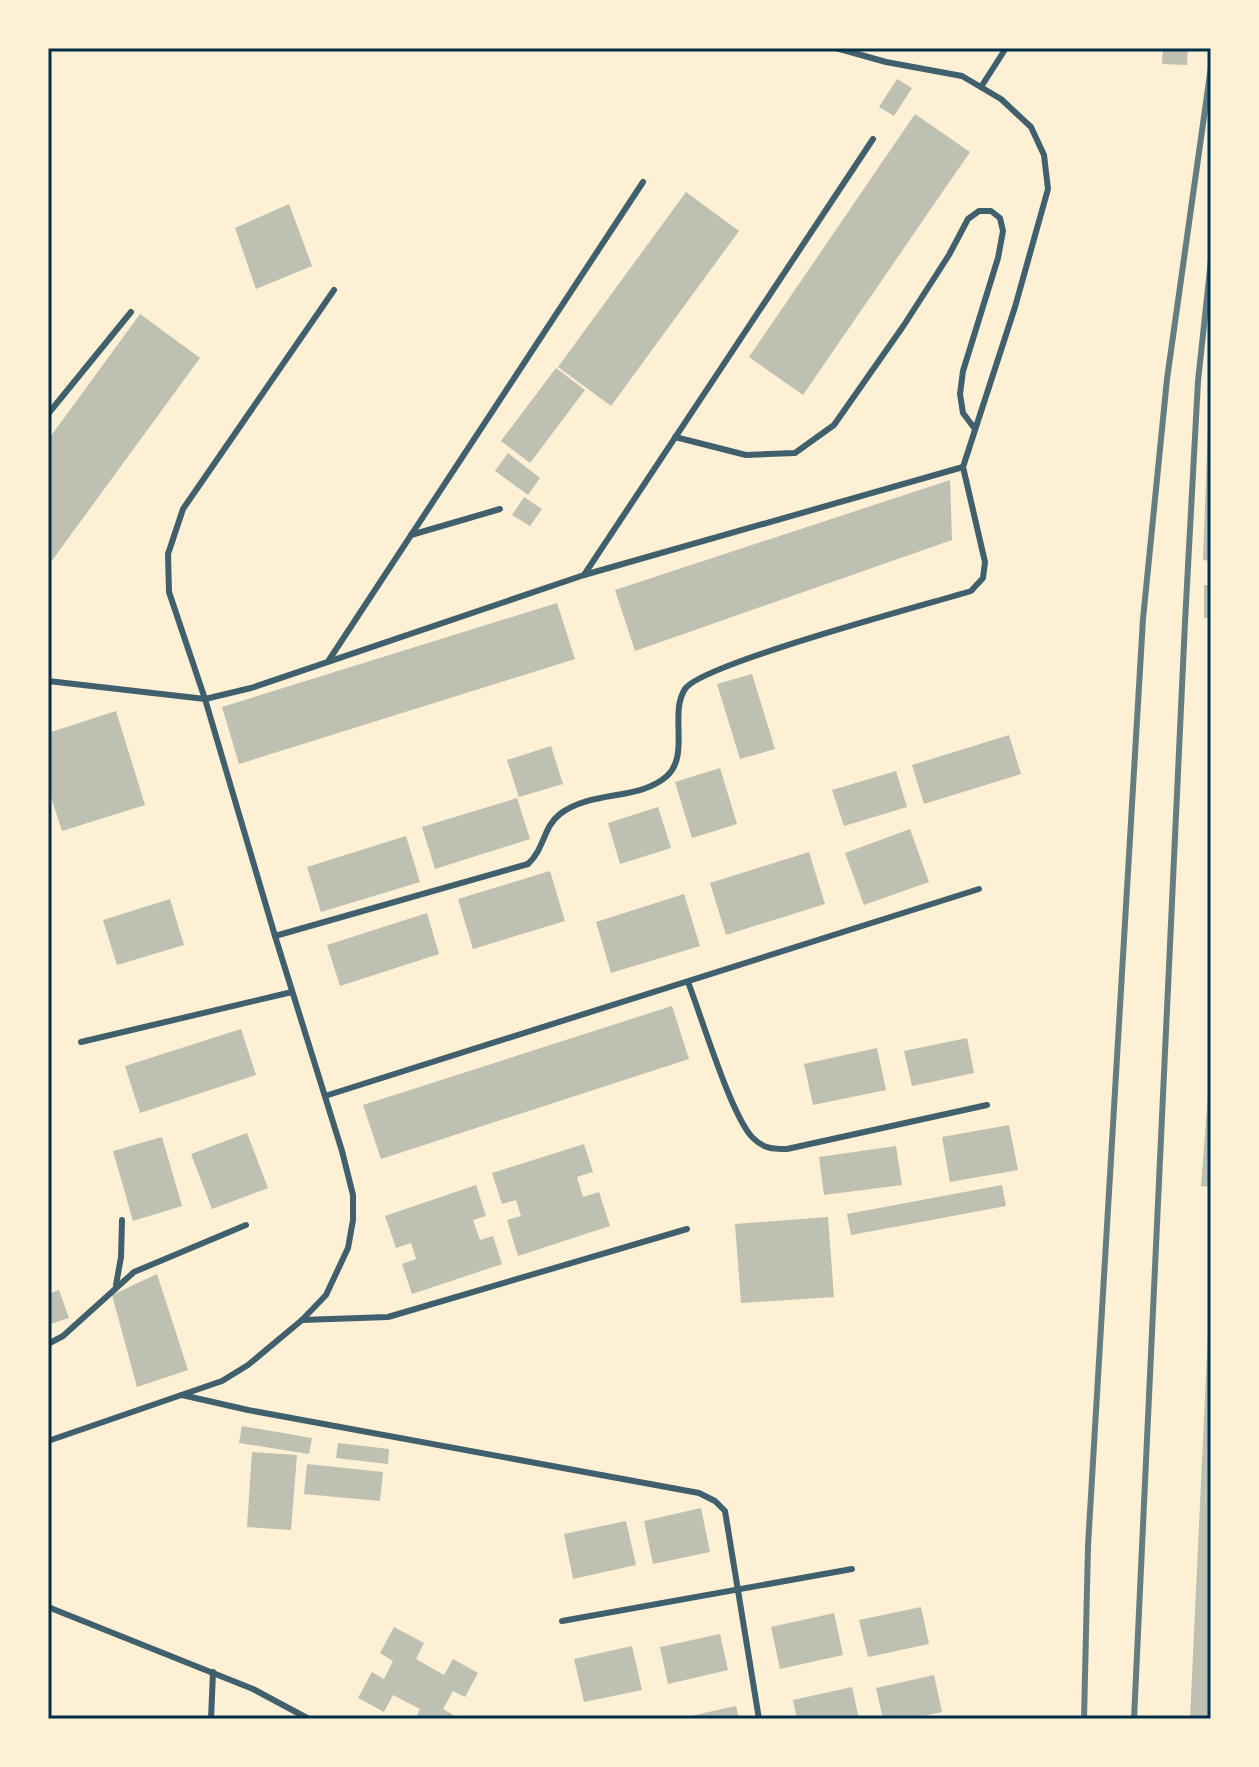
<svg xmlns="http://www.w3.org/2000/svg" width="1259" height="1767" font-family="Helvetica,sans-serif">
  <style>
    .building { fill: #bec0b2 }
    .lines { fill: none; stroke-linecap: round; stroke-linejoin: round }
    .service { stroke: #3f606c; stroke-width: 6 }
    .rail { stroke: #657d81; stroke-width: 6 }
    .neatline { fill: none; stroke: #003049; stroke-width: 3 }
  </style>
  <rect width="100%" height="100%" fill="#fdf0d5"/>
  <g class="building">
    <path d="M 1163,48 L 1188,48 L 1187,65 L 1162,64 Z"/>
    <path d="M 897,79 L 912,88 L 894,116 L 879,107 Z"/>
    <path d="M 915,114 L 970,152 L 803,395 L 749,357 Z"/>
    <path d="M 686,192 L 739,231 L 611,406 L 558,367 Z"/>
    <path d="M 289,204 L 312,266 L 256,289 L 235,228 Z"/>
    <path d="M 140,314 L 200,358 L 48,566 L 48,440 Z"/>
    <path d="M 556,368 L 585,390 L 530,463 L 501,441 Z"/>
    <path d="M 1208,425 L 1211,425 L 1211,561 L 1203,560 Z"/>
    <path d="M 508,453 L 540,478 L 528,495 L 495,471 Z"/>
    <path d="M 950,480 L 952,540 L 635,651 L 615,590 Z"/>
    <path d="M 524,497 L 542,509 L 530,526 L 512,515 Z"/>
    <rect x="1204" y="585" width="7" height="33"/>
    <path d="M 557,603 L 575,659 L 239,764 L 222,707 Z"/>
    <path d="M 752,674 L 775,749 L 740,759 L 717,684 Z"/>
    <path d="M 116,711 L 145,805 L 62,831 L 48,788 L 48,733 Z"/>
    <path d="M 1009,735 L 1021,774 L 924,804 L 912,765 Z"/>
    <path d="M 551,746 L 563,784 L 519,797 L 507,760 Z"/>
    <path d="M 720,768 L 737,824 L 692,838 L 675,782 Z"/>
    <path d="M 896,771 L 907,807 L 844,826 L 832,790 Z"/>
    <path d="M 517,798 L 530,839 L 435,869 L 422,827 Z"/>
    <path d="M 658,807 L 671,848 L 620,864 L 608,823 Z"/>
    <path d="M 910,829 L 929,882 L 864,905 L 845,853 Z"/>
    <path d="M 406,836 L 420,882 L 321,912 L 307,867 Z"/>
    <path d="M 809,852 L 825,904 L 726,935 L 710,883 Z"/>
    <path d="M 550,871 L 565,921 L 473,949 L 458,899 Z"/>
    <path d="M 684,894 L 700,946 L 611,973 L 596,922 Z"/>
    <path d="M 170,899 L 184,945 L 117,965 L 103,920 Z"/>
    <path d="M 427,913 L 439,954 L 340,986 L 327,945 Z"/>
    <path d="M 672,1006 L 689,1059 L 381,1159 L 363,1105 Z"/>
    <path d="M 241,1029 L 256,1075 L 140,1113 L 125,1066 Z"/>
    <path d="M 967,1038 L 974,1073 L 912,1086 L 904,1051 Z"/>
    <path d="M 877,1048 L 886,1090 L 813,1105 L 804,1064 Z"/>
    <path d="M 1209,1082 L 1211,1082 L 1211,1187 L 1201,1186 Z"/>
    <path d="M 1009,1125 L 1018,1170 L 950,1182 L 942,1137 Z"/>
    <path d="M 247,1133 L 268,1188 L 212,1209 L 191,1154 Z"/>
    <path d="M 162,1137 L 182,1206 L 133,1221 L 113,1151 Z"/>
    <path d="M 584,1144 L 593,1172 L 577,1177 L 583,1197 L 599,1192 L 610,1226 L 518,1256 L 507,1220 L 521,1216 L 516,1200 L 502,1204 L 492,1173 Z"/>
    <path d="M 896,1146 L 902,1185 L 824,1195 L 819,1157 Z"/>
    <path d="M 476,1185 L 486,1216 L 473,1220 L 480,1240 L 493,1236 L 502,1264 L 412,1294 L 402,1264 L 416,1259 L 411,1243 L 396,1248 L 385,1216 Z"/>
    <path d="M 1002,1185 L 1006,1206 L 851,1235 L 847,1214 Z"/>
    <path d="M 828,1217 L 834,1297 L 741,1303 L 735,1224 Z"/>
    <path d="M 157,1274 L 188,1370 L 137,1387 L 112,1295 Z"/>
    <path d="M 59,1290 L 69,1318 L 48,1325 L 48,1294 Z"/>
    <path d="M 1209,1311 L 1211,1311 L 1211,1719 L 1190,1719 Z"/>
    <path d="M 242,1426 L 312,1438 L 309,1454 L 239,1443 Z"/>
    <path d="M 338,1443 L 389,1449 L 388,1464 L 336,1458 Z"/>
    <path d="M 252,1452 L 297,1455 L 291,1530 L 247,1527 Z"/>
    <path d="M 307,1464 L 383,1472 L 380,1501 L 304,1494 Z"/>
    <path d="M 701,1508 L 710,1552 L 653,1564 L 644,1521 Z"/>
    <path d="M 626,1521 L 636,1565 L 573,1579 L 564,1534 Z"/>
    <path d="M 921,1607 L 929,1644 L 868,1657 L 859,1620 Z"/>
    <path d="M 834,1613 L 843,1655 L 780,1669 L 771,1627 Z"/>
    <path d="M 394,1627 L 424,1643 L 416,1659 L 444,1675 L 453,1659 L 478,1673 L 465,1697 L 453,1691 L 443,1709 L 455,1716 L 453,1719 L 415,1719 L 420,1709 L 393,1695 L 384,1712 L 358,1698 L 372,1672 L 384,1679 L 393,1661 L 380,1653 Z"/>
    <path d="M 720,1634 L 728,1670 L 668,1684 L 660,1647 Z"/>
    <path d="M 632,1646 L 642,1690 L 584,1702 L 574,1659 Z"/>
    <path d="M 934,1675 L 942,1712 L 910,1719 L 883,1719 L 876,1688 Z"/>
    <path d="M 852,1687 L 859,1719 L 797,1719 L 793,1700 Z"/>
    <path d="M 736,1706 L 739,1719 L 682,1719 L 681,1718 Z"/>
  </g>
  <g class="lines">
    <g class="service">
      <path d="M 981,87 L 1006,48"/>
      <path d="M 48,414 L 131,312"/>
      <path d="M 675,437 L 746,455 L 795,453 L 834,425 L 904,325 L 949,255 L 968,219 L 979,211 L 991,211 L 1000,218 L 1003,231 L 998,258 L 963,371 L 960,394 L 963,413 L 975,429"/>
      <path d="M 411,535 L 500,509"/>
      <path d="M 584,575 L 873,139"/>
      <path d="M 329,660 L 643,182"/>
      <path d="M 48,681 L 205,699 L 251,688 L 584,575 L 963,467"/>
      <path d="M 275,936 L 528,864 C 545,848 543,827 560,814 C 591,790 639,801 667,776 C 690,755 669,713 685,689 C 701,664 929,604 971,591 L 983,578 L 985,562 L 963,467 L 1015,307 L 1048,189 L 1044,155 L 1031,127 L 1001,99 L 962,76 L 886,62 L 836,48"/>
      <path d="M 688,982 C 701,1015 731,1116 753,1138 C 764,1149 773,1149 787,1149 L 987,1105"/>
      <path d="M 81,1042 L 292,992"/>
      <path d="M 325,1096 L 979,889"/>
      <path d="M 116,1285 L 121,1257 L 122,1220"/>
      <path d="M 302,1320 L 388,1317 L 687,1229"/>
      <path d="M 48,1344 L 63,1336 L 134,1272 L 246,1225"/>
      <path d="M 182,1395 L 248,1410 L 699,1493 L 715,1501 L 725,1511 L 759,1719"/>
      <path d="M 48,1441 L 222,1381 L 248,1365 L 302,1320 L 326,1295 L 348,1248 L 353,1220 L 353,1195 L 342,1151 L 275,936 L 205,699 L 169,592 L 168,554 L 183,509 L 334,290"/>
      <path d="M 48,1607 L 253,1689 L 309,1719"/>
      <path d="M 562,1621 L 852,1569"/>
      <path d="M 211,1719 L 213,1672"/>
    </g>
    <g class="rail">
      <path d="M 1084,1719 L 1088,1546 L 1143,619 L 1167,379 L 1211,67"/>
      <path d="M 1134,1719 L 1185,622 L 1198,381 L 1211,260"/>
    </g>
  </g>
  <rect width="1259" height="1767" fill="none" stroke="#fdf0d5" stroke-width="100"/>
  <rect x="50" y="50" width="1159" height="1667" class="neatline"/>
</svg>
